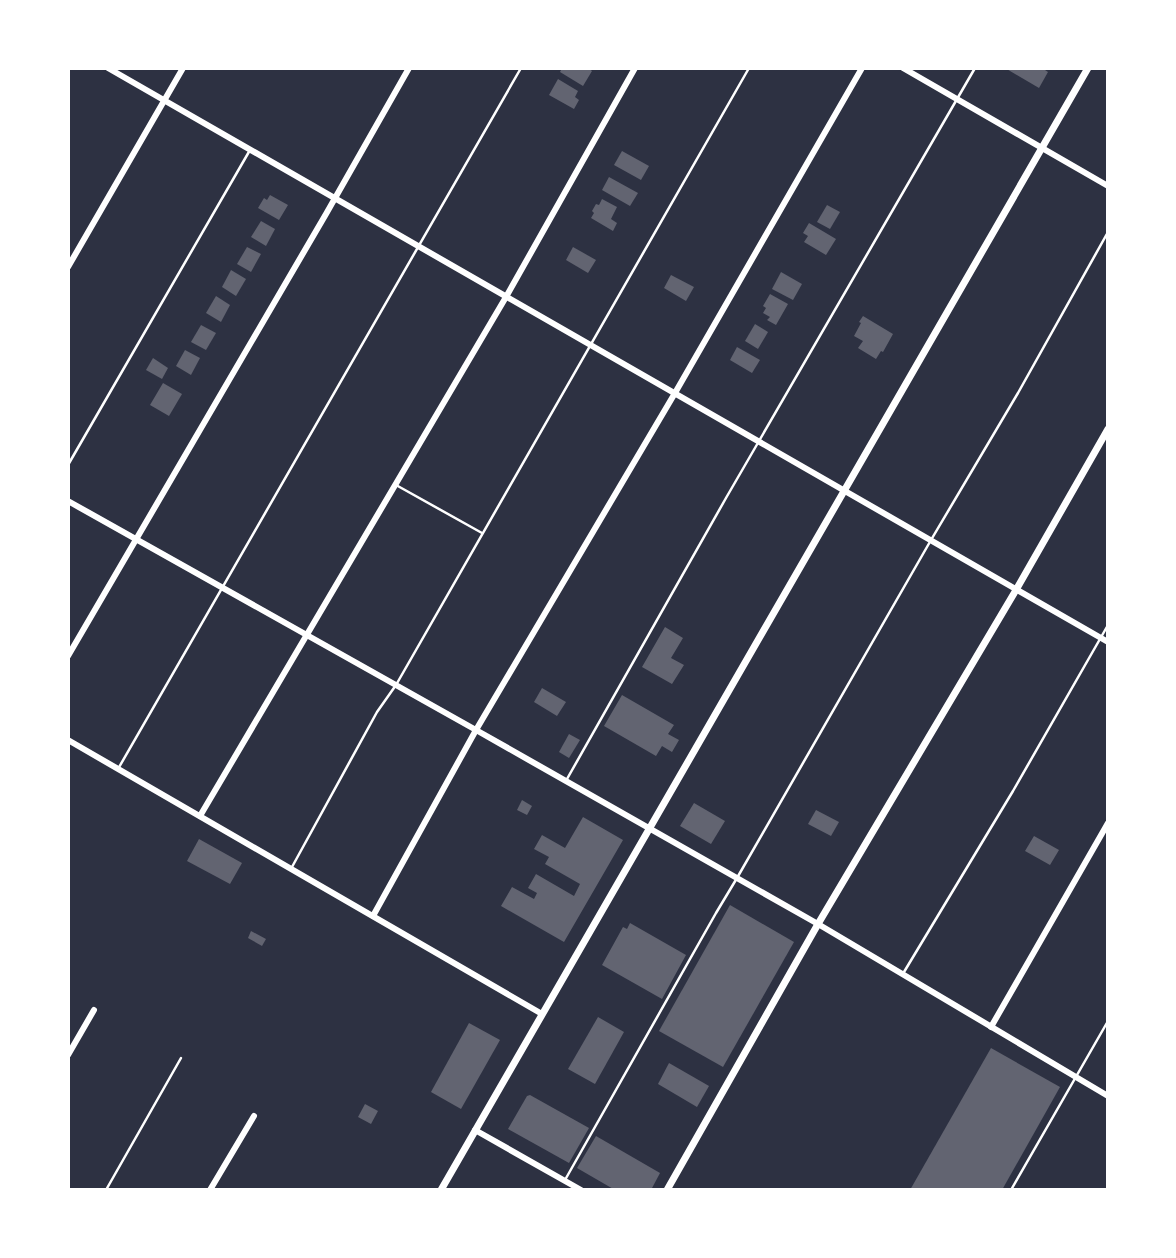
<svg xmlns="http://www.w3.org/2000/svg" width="1176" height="1258" font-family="Quicksand,sans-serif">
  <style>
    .building { fill: #626471 }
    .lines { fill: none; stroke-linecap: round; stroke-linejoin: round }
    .service { stroke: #fff; stroke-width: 2.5 }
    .minor { stroke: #fff; stroke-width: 6 }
    .tertiary { stroke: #fff; stroke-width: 7 }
  </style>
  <rect width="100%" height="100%" fill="#2d3142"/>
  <g class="building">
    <path d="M 562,68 L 588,68 L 592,71 L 583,86 L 560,72 Z"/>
    <path d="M 1005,68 L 1042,68 L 1048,72 L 1039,88 Z"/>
    <path d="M 558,79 L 578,91 L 575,97 L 579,100 L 574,109 L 549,95 Z"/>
    <path d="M 622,151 L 649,166 L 641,180 L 614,165 Z"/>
    <path d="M 609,177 L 638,193 L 630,206 L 602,190 Z"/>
    <path d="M 270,195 L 288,205 L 279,220 L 258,208 L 264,198 L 267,200 Z"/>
    <path d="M 602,199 L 617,207 L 611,219 L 617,223 L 613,231 L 591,218 L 594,213 L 592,211 L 596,204 L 599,205 Z"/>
    <path d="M 827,205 L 840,212 L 830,229 L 817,222 Z"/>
    <path d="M 261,221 L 275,229 L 266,246 L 251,237 Z"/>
    <path d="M 809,223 L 836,239 L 826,255 L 804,242 L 808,236 L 803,233 Z"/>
    <path d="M 247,247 L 261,254 L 251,272 L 237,264 Z"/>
    <path d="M 573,247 L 596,260 L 588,273 L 566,260 Z"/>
    <path d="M 231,270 L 246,279 L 236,296 L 222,287 Z"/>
    <path d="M 781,272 L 802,284 L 793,300 L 772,289 Z"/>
    <path d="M 671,275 L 694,287 L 686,301 L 664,288 Z"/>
    <path d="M 770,294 L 788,304 L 776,325 L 767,320 L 770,317 L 763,313 L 766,308 L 763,306 Z"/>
    <path d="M 216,296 L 230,305 L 221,322 L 206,313 Z"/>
    <path d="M 863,316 L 893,334 L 883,352 L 881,351 L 876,359 L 858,348 L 863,341 L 854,336 L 861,323 L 859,322 Z"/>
    <path d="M 755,324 L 768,332 L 758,349 L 745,341 Z"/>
    <path d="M 201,325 L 216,333 L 206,350 L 191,342 Z"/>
    <path d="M 737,347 L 760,360 L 752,373 L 730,360 Z"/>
    <path d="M 185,350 L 200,358 L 191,375 L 176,366 Z"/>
    <path d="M 153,358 L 168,368 L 162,379 L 146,370 Z"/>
    <path d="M 163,383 L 182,394 L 169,416 L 150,405 Z"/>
    <path d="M 665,627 L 683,638 L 671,658 L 684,665 L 672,684 L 642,667 Z"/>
    <path d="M 542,688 L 566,702 L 557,716 L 534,702 Z"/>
    <path d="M 622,695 L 674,725 L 668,734 L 679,740 L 672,752 L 662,746 L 656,756 L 604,726 Z"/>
    <path d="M 569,734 L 580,740 L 569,758 L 559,752 Z"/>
    <path d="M 522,800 L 532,806 L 527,815 L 517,810 Z"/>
    <path d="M 694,803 L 725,821 L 711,844 L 680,826 Z"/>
    <path d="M 816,810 L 839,822 L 831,836 L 808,824 Z"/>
    <path d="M 583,817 L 623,840 L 564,942 L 501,906 L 512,887 L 534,899 L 537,893 L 528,888 L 536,874 L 574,896 L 580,884 L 545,864 L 549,857 L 534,849 L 542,835 L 565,848 Z"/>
    <path d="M 1034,836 L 1059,850 L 1050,865 L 1025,851 Z"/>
    <path d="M 199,839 L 242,863 L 230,884 L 187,861 Z"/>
    <path d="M 730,905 L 794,942 L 723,1067 L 659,1031 Z"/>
    <path d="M 630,923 L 686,955 L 662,999 L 602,965 L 623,927 L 627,929 Z"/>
    <path d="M 251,931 L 266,939 L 262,946 L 248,938 Z"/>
    <path d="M 598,1017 L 624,1032 L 595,1084 L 568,1069 Z"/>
    <path d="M 469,1023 L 500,1040 L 461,1109 L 431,1092 Z"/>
    <path d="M 991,1048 L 1060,1087 L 1002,1190 L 910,1190 Z"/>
    <path d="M 669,1063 L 709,1086 L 697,1107 L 658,1084 Z"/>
    <path d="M 530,1095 L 589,1128 L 569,1163 L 508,1129 L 527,1096 Z"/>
    <path d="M 365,1104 L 378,1111 L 371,1124 L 358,1117 Z"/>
    <path d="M 596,1136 L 660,1173 L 651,1190 L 615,1190 L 577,1168 Z"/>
  </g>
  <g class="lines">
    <g class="service">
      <path d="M 68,465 L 250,150"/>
      <path d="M 396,485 L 482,533"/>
      <path d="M 118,769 L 521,68"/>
      <path d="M 567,779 L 726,498 L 975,68"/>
      <path d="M 292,867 L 377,712 L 396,685 L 749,68"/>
      <path d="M 904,972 L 1013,791 L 1108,625"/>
      <path d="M 565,1180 L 716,913 L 737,878 L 931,540 L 1018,393 L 1108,232"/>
      <path d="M 106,1190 L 181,1058"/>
      <path d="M 1011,1190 L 1108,1021"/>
    </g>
    <g class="minor">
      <path d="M 108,68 L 1108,642"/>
      <path d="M 903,68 L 1108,186"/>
      <path d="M 68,267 L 183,68"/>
      <path d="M 68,501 L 476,730 L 818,924 L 1108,1096"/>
      <path d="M 68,656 L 326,214 L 409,68"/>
      <path d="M 68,740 L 542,1014"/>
      <path d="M 200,816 L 506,297 L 635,68"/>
      <path d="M 373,916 L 476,730 L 675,393 L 862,68"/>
      <path d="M 991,1027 L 1108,823"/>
      <path d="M 68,1055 L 94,1010"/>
      <path d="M 475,1130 L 581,1190"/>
      <path d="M 210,1190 L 254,1116"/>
    </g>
    <g class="tertiary">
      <path d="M 441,1190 L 1088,68"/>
      <path d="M 667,1190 L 818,924 L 1016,590 L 1108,429"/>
    </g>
  </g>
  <rect width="1176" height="1258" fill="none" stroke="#ffffff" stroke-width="140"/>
</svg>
